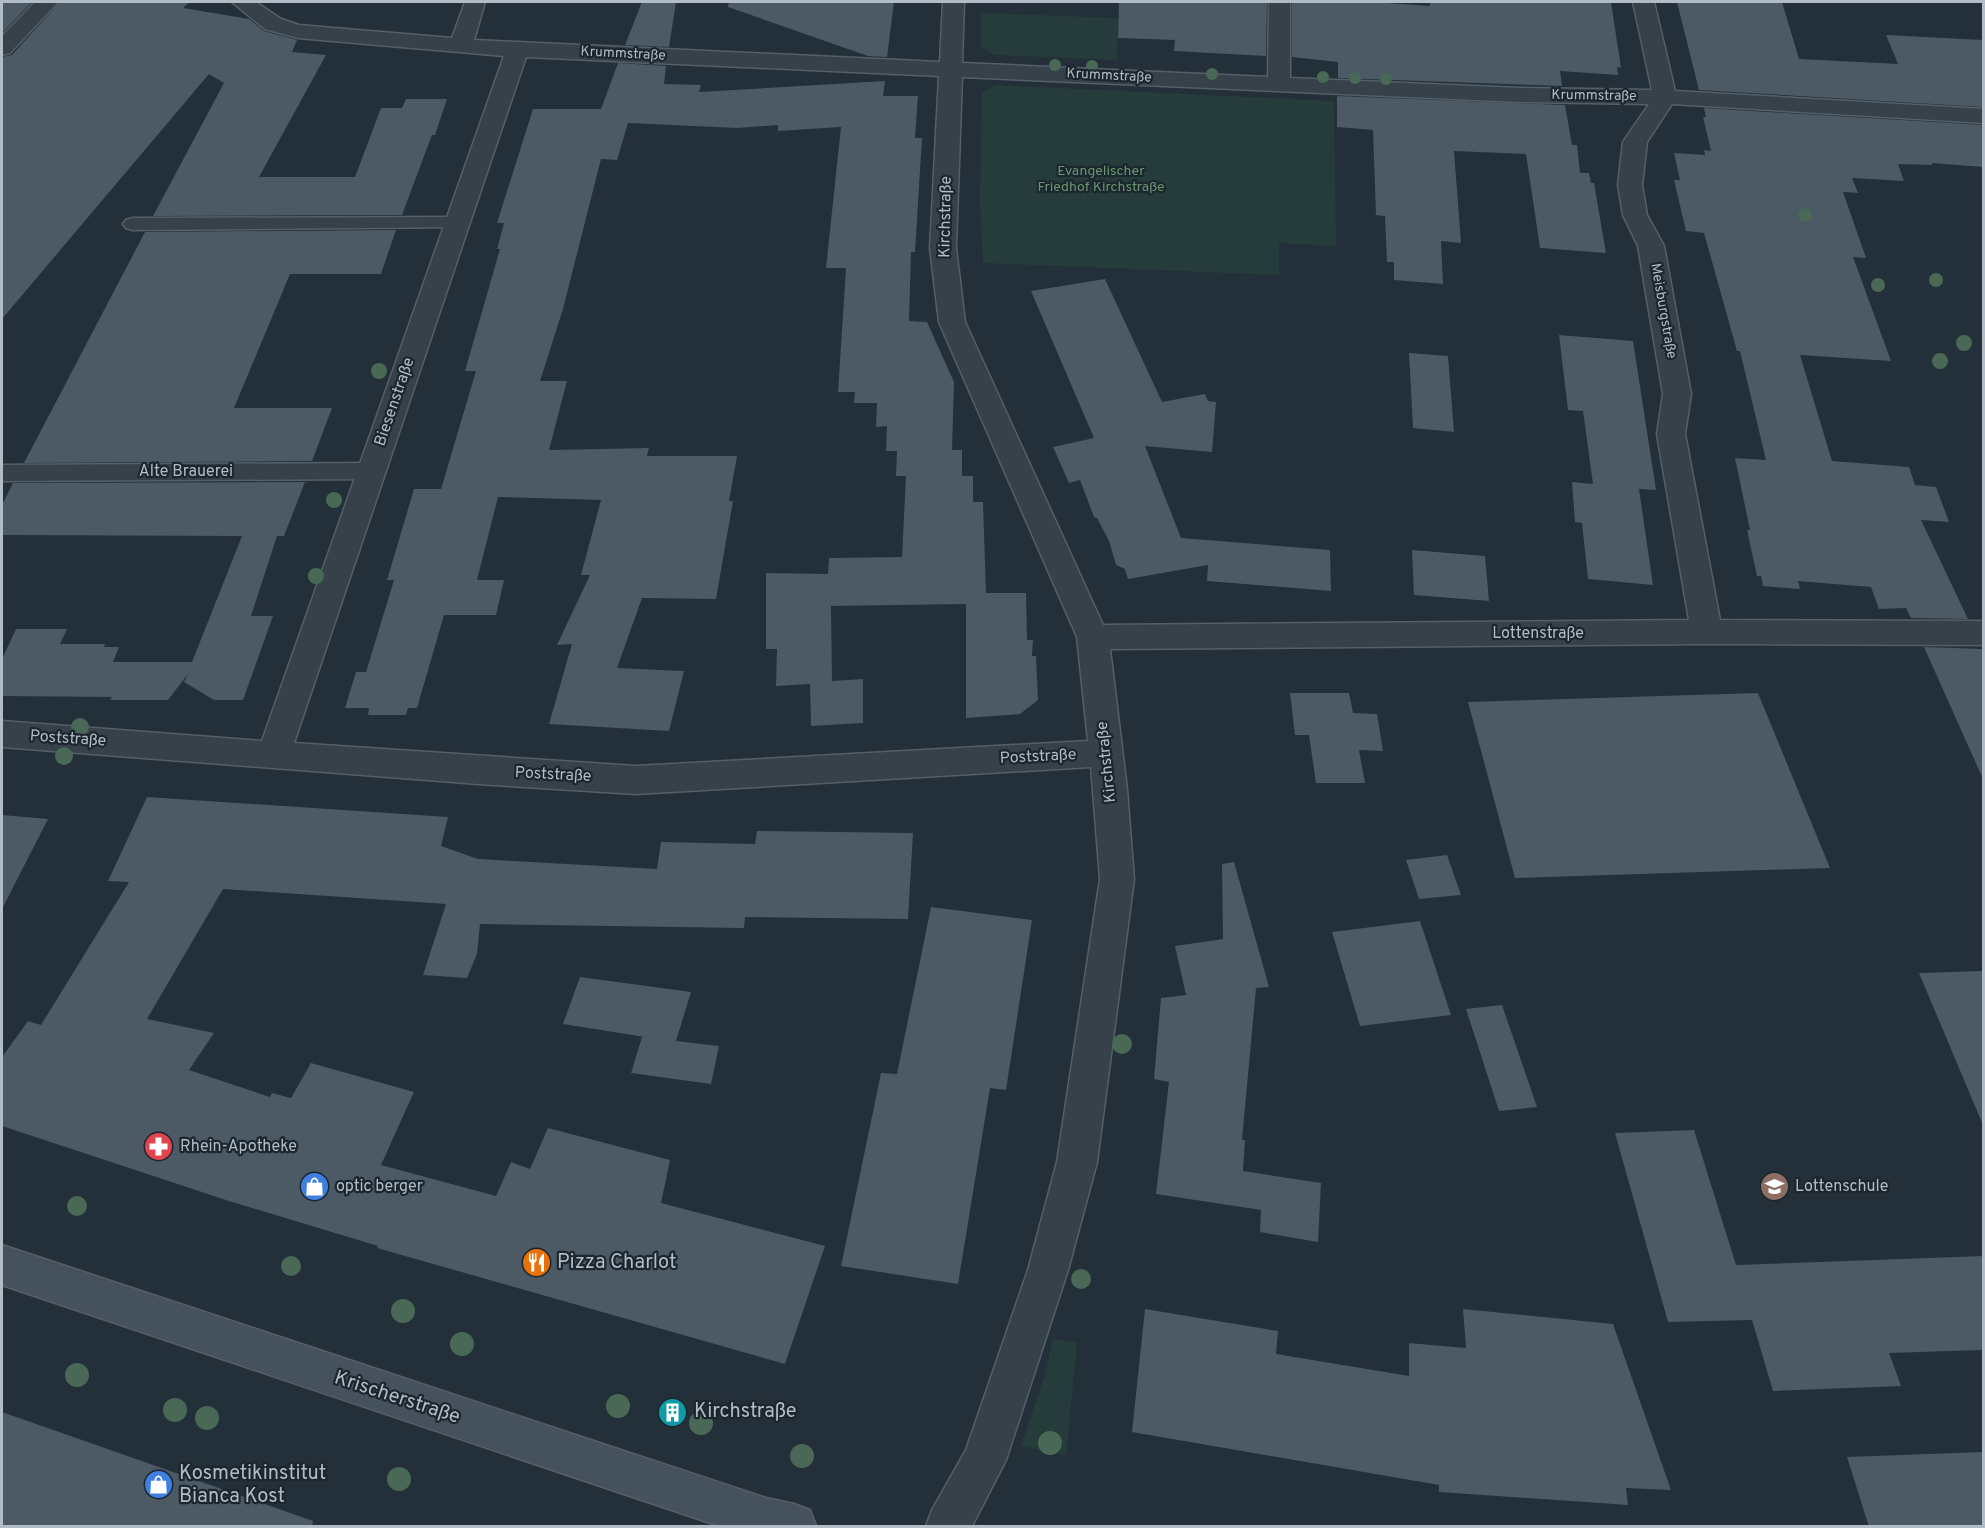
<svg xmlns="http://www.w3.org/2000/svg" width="1985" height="1528" font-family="Overpass,sans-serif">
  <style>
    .green { fill: #263c3b }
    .building { fill: #4b5a65 }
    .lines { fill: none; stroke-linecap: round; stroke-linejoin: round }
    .lane-casing { stroke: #545f67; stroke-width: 3 }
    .street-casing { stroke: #545f67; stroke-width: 3 }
    .secondary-casing { stroke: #545f67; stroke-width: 3 }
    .lane { fill: #36414a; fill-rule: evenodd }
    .street { fill: #36414a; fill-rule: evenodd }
    .secondary { fill: #45515c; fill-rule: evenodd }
    .tree { fill: #4a6856 }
    .labels { text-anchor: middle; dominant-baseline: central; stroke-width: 4.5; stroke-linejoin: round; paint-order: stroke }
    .far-street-label { font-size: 14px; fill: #b1bcc6; stroke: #1c262e }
    .far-park-label { font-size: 14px; fill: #69966e; stroke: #1c262e }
    .street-label { font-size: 16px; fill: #b1bcc6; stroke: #1c262e }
    .poi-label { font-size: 16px; fill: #b1bcc6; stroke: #1c262e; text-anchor: start }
    .near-poi-label { font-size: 20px; fill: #b1bcc6; stroke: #1c262e; text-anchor: start }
    .near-street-label { font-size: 20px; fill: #b1bcc6; stroke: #1c262e }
  </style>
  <rect width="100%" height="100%" fill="#232f39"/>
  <g class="green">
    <path d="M 981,13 L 1118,18 L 1117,60 L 995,55 L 981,47 Z"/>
    <path d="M 995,85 L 1334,101 L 1336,246 L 1279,243 L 1279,275 L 983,263 L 980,202 L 982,93 Z"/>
    <path d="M 1053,1339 L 1077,1343 L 1066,1455 L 1021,1446 L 1045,1375 Z"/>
  </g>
  <g class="building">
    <path d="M 2,2 L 32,2 L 2,33 Z"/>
    <path d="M 60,2 L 190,2 L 183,8 L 249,19 L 264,31 L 297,40 L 292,52 L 326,55 L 259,177 L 355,177 L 381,108 L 402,108 L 406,99 L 447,99 L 435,135 L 432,135 L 402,215 L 153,216 L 224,83 L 209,74 L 2,319 L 2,57 L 12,55 Z"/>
    <path d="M 642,2 L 676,2 L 669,47 L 625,45 Z"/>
    <path d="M 729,2 L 894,2 L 887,57 L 868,56 L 728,7 Z"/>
    <path d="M 1119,2 L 1267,2 L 1266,56 L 1174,51 L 1175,40 L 1118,38 Z"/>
    <path d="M 1292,2 L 1373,2 L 1430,6 L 1430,2 L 1611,2 L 1621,68 L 1617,67 L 1618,75 L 1560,71 L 1562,86 L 1338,78 L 1338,62 L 1292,57 Z"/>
    <path d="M 1677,2 L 1782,2 L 1799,59 L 1898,64 L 1886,35 L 1983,40 L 1983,107 L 1699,90 Z"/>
    <path d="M 618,63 L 666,66 L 664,84 L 701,85 L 699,92 L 885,81 L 883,96 L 918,96 L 915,138 L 922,138 L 915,252 L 911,252 L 909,321 L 927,322 L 954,382 L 952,450 L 962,450 L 962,476 L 973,476 L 973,502 L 983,502 L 986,593 L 1026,593 L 1027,640 L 1033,640 L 1032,656 L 1036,656 L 1038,700 L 1020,714 L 966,718 L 966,604 L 831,606 L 832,681 L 863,679 L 863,723 L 811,726 L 810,684 L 776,686 L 777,649 L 766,649 L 766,573 L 828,574 L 829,558 L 902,557 L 906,476 L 896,476 L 897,451 L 886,451 L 887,426 L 876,427 L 877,403 L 854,403 L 855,392 L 838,392 L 846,268 L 826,268 L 841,127 L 778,131 L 778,125 L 737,128 L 628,123 L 617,160 L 601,159 L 563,309 L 540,381 L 567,381 L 549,450 L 649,448 L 647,456 L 737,456 L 729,501 L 733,501 L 716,599 L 642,598 L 617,668 L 684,671 L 669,731 L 549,724 L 572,644 L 557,645 L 590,575 L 581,575 L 601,500 L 498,497 L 477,580 L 504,580 L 496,615 L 444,615 L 417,708 L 408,708 L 406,715 L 368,715 L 369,708 L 345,708 L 356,672 L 366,672 L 394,580 L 387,580 L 414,489 L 441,489 L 476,371 L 465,371 L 500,249 L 497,249 L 504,223 L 497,223 L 533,109 L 601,109 Z"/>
    <path d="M 1337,96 L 1565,105 L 1572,145 L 1577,145 L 1580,173 L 1589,173 L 1591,183 L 1594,183 L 1606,253 L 1540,248 L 1526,154 L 1454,151 L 1461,243 L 1441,241 L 1443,284 L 1394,280 L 1394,262 L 1387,262 L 1385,216 L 1376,215 L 1373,130 L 1337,127 Z"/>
    <path d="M 1704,108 L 1983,125 L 1983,167 L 1932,163 L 1932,165 L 1898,164 L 1904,181 L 1852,178 L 1858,193 L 1843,192 L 1866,258 L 1853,257 L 1891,361 L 1800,355 L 1832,461 L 1909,467 L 1915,485 L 1936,487 L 1949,522 L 1921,520 L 1968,619 L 1911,618 L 1906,608 L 1879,609 L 1871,587 L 1798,581 L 1800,589 L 1763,586 L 1761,576 L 1757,576 L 1747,530 L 1750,530 L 1735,458 L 1766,460 L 1740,351 L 1737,351 L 1704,233 L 1686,231 L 1674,180 L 1680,180 L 1674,153 L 1705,155 L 1704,150 L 1711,151 L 1703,117 L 1706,117 Z"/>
    <path d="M 396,230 L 381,274 L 290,274 L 234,408 L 332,408 L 312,461 L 24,463 L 145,232 Z"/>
    <path d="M 1105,279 L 1162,402 L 1205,394 L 1208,401 L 1216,402 L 1212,452 L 1145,446 L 1181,538 L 1330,550 L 1331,591 L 1207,581 L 1208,565 L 1128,579 L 1125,569 L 1116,565 L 1109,541 L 1097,518 L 1094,517 L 1080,480 L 1069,483 L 1053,447 L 1094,438 L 1031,291 Z"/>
    <path d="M 1559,335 L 1633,341 L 1656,490 L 1639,489 L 1653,585 L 1588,579 L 1582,523 L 1575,522 L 1572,482 L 1593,484 L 1583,411 L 1568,410 Z"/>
    <path d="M 1409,353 L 1448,356 L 1454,432 L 1413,428 Z"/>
    <path d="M 305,482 L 284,536 L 277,536 L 251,616 L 273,616 L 243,700 L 214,700 L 184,682 L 188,674 L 168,700 L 110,700 L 112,697 L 2,696 L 2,659 L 16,629 L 67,629 L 60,644 L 105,644 L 104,647 L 119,647 L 113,662 L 192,662 L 242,536 L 2,535 L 2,505 L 13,483 Z"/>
    <path d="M 1412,550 L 1485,556 L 1489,601 L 1414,595 Z"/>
    <path d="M 1924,647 L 1983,649 L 1983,779 Z"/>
    <path d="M 1290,693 L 1349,693 L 1353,713 L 1377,714 L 1383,751 L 1359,750 L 1365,783 L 1316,783 L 1309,735 L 1295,735 Z"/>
    <path d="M 1758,693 L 1830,868 L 1515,878 L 1468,702 Z"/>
    <path d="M 147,797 L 448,817 L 441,846 L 478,859 L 657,869 L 661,842 L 755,844 L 757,831 L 913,833 L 908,919 L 745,917 L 744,928 L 480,924 L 477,954 L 467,978 L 423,975 L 446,904 L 223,889 L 147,1019 L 214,1033 L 189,1070 L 270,1097 L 272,1093 L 291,1098 L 311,1063 L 414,1092 L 381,1165 L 496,1196 L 511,1162 L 530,1169 L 548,1128 L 670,1160 L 661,1203 L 825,1246 L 785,1364 L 377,1248 L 378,1246 L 229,1201 L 2,1126 L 2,1057 L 28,1021 L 41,1025 L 129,882 L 108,881 Z"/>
    <path d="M 2,815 L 48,819 L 2,909 Z"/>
    <path d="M 1447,855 L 1461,895 L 1419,899 L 1406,860 Z"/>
    <path d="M 1234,862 L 1269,987 L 1256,988 L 1242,1140 L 1245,1140 L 1243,1171 L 1321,1183 L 1318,1242 L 1260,1232 L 1261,1210 L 1156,1194 L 1169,1082 L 1154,1079 L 1161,998 L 1186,995 L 1175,946 L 1223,939 L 1222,864 Z"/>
    <path d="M 931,907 L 1032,920 L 1006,1090 L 990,1088 L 958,1284 L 841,1266 L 881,1073 L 897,1074 Z"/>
    <path d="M 1420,921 L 1451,1015 L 1360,1026 L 1332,932 Z"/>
    <path d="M 1983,971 L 1983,1125 L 1919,973 Z"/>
    <path d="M 580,977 L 691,992 L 676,1041 L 719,1046 L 711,1084 L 631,1073 L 642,1037 L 645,1037 L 563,1024 Z"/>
    <path d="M 1502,1005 L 1537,1107 L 1499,1111 L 1466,1009 Z"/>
    <path d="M 1694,1130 L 1736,1265 L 1983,1256 L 1983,1350 L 1889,1353 L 1901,1386 L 1773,1391 L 1752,1320 L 1668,1322 L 1615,1133 Z"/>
    <path d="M 1145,1309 L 1278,1331 L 1276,1354 L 1409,1376 L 1409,1343 L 1466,1348 L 1463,1309 L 1613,1324 L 1671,1490 L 1626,1488 L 1628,1505 L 1439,1492 L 1439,1485 L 1132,1432 Z"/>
    <path d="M 2,1412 L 313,1521 L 312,1527 L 2,1527 Z"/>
    <path d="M 1983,1452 L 1983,1527 L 1869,1527 L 1847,1457 Z"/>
  </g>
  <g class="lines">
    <defs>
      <g id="lane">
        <path d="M 457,217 L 464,219 L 467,223 L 464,227 L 133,230 L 126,228 L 123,224 L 126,220 L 133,218 Z"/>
        <path d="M 371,463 L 379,465 L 383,471 L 379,477 L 371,479 L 2,481 L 2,465 Z"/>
      </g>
      <g id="street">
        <path d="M 35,2 L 58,2 L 10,53 L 2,55 L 2,36 Z"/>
        <path d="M 232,2 L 256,2 L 281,19 L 299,25 L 452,38 L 465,2 L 485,2 L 474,40 L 940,62 L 943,2 L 964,2 L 962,63 L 1268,77 L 1269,2 L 1290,2 L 1290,78 L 1521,88 L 1652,90 L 1633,2 L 1654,2 L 1675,91 L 1984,109 L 1984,123 L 1672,104 L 1647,142 L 1642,185 L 1647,215 L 1664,246 L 1691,394 L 1685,434 L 1720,620 L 1984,621 L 1984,645 L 1707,644 L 1110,649 L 1127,789 L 1134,879 L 1097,1162 L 1068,1270 L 1006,1460 L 972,1526 L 926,1526 L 932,1510 L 966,1450 L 1028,1270 L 1057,1162 L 1100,879 L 1091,767 L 636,794 L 478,784 L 2,747 L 2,721 L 262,741 L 504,56 L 298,38 L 265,29 ZM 526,57 L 939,76 L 930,248 L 939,322 L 1077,637 L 1088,741 L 636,766 L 294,743 ZM 962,77 L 1521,102 L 1649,104 L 1623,142 L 1618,185 L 1623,215 L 1638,246 L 1663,394 L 1657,434 L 1689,620 L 1103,625 L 965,322 L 956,248 Z"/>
      </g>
      <path id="secondary" d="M 2,1245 L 766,1498 L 794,1504 L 810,1510 L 816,1526 L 719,1526 L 2,1285 Z"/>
    </defs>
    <use href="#lane" class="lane-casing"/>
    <use href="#street" class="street-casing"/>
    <use href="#secondary" class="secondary-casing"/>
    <use href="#lane" class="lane"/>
    <use href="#street" class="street"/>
    <use href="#secondary" class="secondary"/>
  </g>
  <g class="tree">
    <circle cx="1055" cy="65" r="6"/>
    <circle cx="1092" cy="66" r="6"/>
    <circle cx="1212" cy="74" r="6"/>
    <circle cx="1323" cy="77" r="6"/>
    <circle cx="1355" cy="78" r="6"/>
    <circle cx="1386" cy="79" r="6"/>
    <circle cx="1805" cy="215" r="7"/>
    <circle cx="1936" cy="280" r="7"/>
    <circle cx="1878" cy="285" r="7"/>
    <circle cx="1964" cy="343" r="8"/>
    <circle cx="1940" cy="361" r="8"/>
    <circle cx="379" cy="371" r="8"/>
    <circle cx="334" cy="500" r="8"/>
    <circle cx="316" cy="576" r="8"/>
    <circle cx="80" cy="727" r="9"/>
    <circle cx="64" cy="756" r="9"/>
    <circle cx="1122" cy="1044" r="10"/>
    <circle cx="77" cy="1206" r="10"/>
    <circle cx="291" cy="1266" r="10"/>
    <circle cx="1081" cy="1279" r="10"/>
    <circle cx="403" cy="1311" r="12"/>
    <circle cx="462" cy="1344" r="12"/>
    <circle cx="77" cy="1375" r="12"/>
    <circle cx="618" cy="1406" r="12"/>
    <circle cx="175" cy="1410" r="12"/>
    <circle cx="207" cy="1418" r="12"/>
    <circle cx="701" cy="1423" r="12"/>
    <circle cx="1050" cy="1443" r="12"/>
    <circle cx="802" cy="1456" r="12"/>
    <circle cx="399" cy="1479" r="12"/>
  </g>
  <defs>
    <symbol id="pharmacy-disc" viewBox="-11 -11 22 22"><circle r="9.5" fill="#e0444e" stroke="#1c262e"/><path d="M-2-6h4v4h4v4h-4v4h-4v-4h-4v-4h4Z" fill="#fff"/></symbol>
    <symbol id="shop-disc" viewBox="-11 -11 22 22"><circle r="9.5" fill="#3f7fe0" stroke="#1c262e"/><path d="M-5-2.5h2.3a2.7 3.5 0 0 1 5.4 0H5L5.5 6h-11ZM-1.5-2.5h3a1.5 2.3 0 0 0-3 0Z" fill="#fff"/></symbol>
    <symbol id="school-disc" viewBox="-11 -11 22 22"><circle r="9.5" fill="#8d6e63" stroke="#1c262e"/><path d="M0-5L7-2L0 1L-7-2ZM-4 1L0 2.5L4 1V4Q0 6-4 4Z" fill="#fff"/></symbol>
    <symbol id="restaurant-disc" viewBox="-11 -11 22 22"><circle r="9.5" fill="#e8710a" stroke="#1c262e"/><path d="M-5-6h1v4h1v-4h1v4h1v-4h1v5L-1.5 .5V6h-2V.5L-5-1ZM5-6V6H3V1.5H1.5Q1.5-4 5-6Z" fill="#fff"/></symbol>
    <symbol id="building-disc" viewBox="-11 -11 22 22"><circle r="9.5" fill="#0f9aa8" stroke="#1c262e"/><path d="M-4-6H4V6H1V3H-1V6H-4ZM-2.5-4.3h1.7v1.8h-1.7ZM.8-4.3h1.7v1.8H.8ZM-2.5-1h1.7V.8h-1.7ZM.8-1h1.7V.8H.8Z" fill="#fff"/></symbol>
  </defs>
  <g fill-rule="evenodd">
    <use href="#pharmacy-disc" x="142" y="1130" width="33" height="33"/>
    <use href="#shop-disc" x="298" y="1170" width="33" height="33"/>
    <use href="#school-disc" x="1758" y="1170" width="33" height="33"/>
    <use href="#restaurant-disc" x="520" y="1246" width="33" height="33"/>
    <use href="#building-disc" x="656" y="1396" width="33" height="33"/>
    <use href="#shop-disc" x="142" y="1468" width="33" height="33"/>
  </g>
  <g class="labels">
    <g class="far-street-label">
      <text transform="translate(623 54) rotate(3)">Krummstraße</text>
      <text transform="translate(1109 76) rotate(3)">Krummstraße</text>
      <text transform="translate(1594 96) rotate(1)">Krummstraße</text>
      <text transform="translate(1663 311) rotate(80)">Meisburgstraße</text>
    </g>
    <g class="far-park-label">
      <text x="1101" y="171">Evangelischer<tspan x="1101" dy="16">Friedhof Kirchstraße</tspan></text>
    </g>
    <g class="street-label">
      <text transform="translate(946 217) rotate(-89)">Kirchstraße</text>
      <text transform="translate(395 402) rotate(-71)">Biesenstraße</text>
      <text x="186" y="472">Alte Brauerei</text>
      <text x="1538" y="634">Lottenstraße</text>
      <text transform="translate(68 739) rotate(4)">Poststraße</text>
      <text transform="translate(1038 757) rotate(-3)">Poststraße</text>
      <text transform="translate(1107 762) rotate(-96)">Kirchstraße</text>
      <text transform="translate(553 775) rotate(3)">Poststraße</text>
    </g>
    <g class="poi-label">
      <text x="180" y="1147">Rhein-Apotheke</text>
      <text x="336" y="1187">optic berger</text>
      <text x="1795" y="1187">Lottenschule</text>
    </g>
    <g class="near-poi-label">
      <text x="557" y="1263">Pizza Charlot</text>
      <text x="694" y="1412">Kirchstraße</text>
      <text x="179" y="1474">Kosmetikinstitut<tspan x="179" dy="23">Bianca Kost</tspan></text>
    </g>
    <g class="near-street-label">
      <text transform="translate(397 1398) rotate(18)">Krischerstraße</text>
    </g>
  </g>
  <rect width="1985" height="1528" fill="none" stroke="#b1bcc6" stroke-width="6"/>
</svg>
